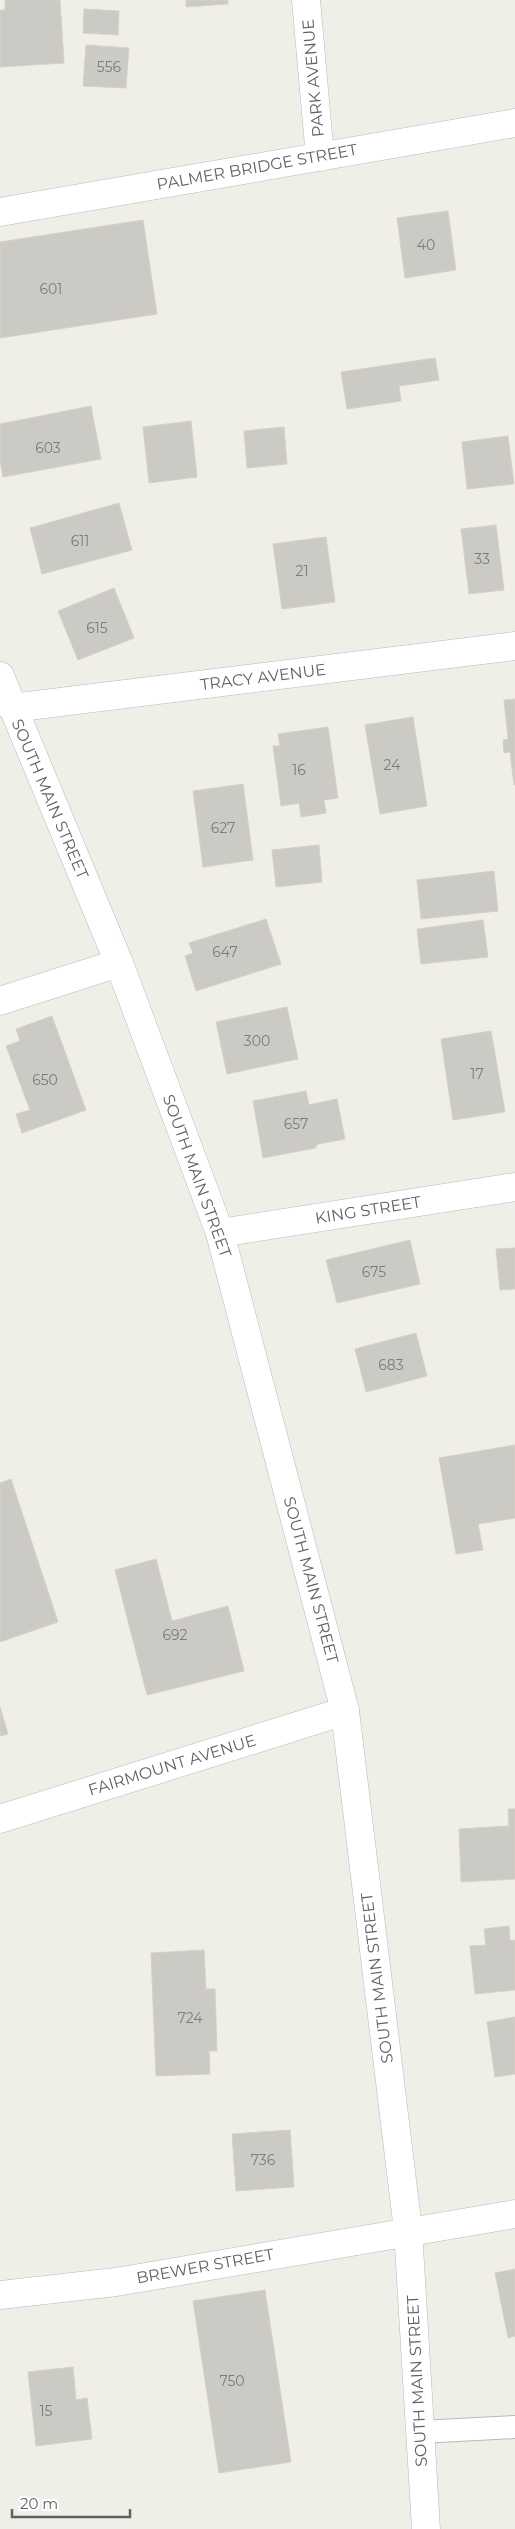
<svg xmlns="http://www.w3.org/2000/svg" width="515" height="2529" font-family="Montserrat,sans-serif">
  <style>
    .building { fill: #cccac4; stroke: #d5d1c5 }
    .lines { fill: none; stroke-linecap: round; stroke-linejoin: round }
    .lane-casing { stroke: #b7b9bd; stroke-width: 24 }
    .street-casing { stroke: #b7b9bd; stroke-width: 29 }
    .secondary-casing { stroke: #b5b9be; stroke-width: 29 }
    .lane { stroke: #fff; stroke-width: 22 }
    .street { stroke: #fff; stroke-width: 28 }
    .secondary { stroke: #fff; stroke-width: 28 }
    .labels { text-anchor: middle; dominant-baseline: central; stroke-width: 5; stroke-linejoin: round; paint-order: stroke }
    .number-label { font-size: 14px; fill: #7a7c7e }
    .street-label { font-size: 16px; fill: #5e6267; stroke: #fff }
  </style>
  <rect width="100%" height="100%" fill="#f0efe7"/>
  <g class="building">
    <path d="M 5,0 L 60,0 L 64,63 L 0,67 L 0,10 L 5,10 Z"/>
    <path d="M 186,0 L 228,0 L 228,4 L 186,7 Z"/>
    <path d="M 84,9 L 119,11 L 118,35 L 83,33 Z"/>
    <path d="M 86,45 L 129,48 L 126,88 L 83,86 Z"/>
    <path d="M 448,211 L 456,270 L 405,278 L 397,218 Z"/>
    <path d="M 143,220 L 157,314 L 0,338 L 0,242 Z"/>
    <path d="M 435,358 L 439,380 L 399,386 L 401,401 L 347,409 L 341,372 Z"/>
    <path d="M 91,406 L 101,459 L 3,477 L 0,460 L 0,424 Z"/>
    <path d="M 191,421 L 197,477 L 149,483 L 143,427 Z"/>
    <path d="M 284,427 L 287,464 L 247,468 L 244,431 Z"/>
    <path d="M 508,436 L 514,484 L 467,489 L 462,442 Z"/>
    <path d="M 119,503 L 132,550 L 42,574 L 30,528 Z"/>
    <path d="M 496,525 L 504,590 L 469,594 L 461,529 Z"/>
    <path d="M 326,537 L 335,602 L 282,609 L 273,544 Z"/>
    <path d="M 114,588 L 134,638 L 78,660 L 58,611 Z"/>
    <path d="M 515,699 L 515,785 L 514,785 L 510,752 L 504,753 L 503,740 L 508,739 L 504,700 Z"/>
    <path d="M 413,717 L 427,806 L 380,814 L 365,725 Z"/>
    <path d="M 328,727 L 338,798 L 324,800 L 326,813 L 301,817 L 299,803 L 281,806 L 273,746 L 280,746 L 278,734 Z"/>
    <path d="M 243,784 L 253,860 L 203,867 L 193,791 Z"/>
    <path d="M 319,845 L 322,882 L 276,887 L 272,850 Z"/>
    <path d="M 494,871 L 498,911 L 421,919 L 417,880 Z"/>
    <path d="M 266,919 L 281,964 L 196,991 L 185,956 L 193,953 L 189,943 Z"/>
    <path d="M 483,920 L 488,957 L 421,964 L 417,929 Z"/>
    <path d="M 287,1007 L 298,1059 L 227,1074 L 216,1022 Z"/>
    <path d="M 52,1016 L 86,1110 L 22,1133 L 16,1114 L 30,1110 L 6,1046 L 20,1041 L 16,1029 Z"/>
    <path d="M 491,1031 L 505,1112 L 453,1120 L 441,1039 Z"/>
    <path d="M 306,1091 L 309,1105 L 337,1099 L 345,1139 L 318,1144 L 315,1148 L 263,1158 L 253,1101 Z"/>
    <path d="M 410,1240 L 420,1284 L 337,1303 L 326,1260 Z"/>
    <path d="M 515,1248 L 515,1289 L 500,1290 L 496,1249 Z"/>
    <path d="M 416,1333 L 427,1376 L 366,1392 L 355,1349 Z"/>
    <path d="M 515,1445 L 515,1518 L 478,1524 L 483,1550 L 456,1554 L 439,1458 Z"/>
    <path d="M 11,1479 L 58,1622 L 0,1642 L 0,1483 Z"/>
    <path d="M 156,1559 L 172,1621 L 228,1606 L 244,1671 L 147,1695 L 115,1570 Z"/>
    <path d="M 0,1707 L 8,1734 L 0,1736 Z"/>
    <path d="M 508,1809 L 515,1809 L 515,1879 L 461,1882 L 459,1829 L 509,1826 Z"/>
    <path d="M 509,1926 L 510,1941 L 515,1940 L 515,1990 L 475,1994 L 470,1946 L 486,1945 L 484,1929 Z"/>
    <path d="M 204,1950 L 206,1989 L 215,1989 L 217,2051 L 209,2051 L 210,2074 L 156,2076 L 151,1953 Z"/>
    <path d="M 515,2017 L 515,2074 L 495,2077 L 487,2022 Z"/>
    <path d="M 290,2130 L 294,2187 L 236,2191 L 232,2134 Z"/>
    <path d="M 515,2269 L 515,2336 L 508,2338 L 495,2273 Z"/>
    <path d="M 265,2290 L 291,2462 L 219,2473 L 193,2301 Z"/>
    <path d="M 73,2367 L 76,2400 L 87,2398 L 92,2439 L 36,2446 L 28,2372 Z"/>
  </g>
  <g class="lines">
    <defs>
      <path id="lane" d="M 420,2432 L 515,2427"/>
      <g id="street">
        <path d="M 306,0 L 320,157"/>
        <path d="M 0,212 L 515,123"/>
        <path d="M 12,708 L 515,646"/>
        <path d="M 0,1001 L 119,963"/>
        <path d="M 220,1233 L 515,1187"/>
        <path d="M 0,1819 L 345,1711"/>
        <path d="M 0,2295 L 116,2282 L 515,2214"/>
      </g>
      <path id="secondary" d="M 0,676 L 119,963 L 220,1233 L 345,1711 L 408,2230 L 426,2529"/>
    </defs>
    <use href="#lane" class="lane-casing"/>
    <use href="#street" class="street-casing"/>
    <use href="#secondary" class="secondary-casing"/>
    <use href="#lane" class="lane"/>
    <use href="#street" class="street"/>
    <use href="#secondary" class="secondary"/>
  </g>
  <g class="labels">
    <g class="number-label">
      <text x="109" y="67">556</text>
      <text x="426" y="245">40</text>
      <text x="51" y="289">601</text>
      <text x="48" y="448">603</text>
      <text x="80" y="541">611</text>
      <text x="482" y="559">33</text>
      <text x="302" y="571">21</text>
      <text x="97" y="628">615</text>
      <text x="392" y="765">24</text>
      <text x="299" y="770">16</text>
      <text x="223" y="828">627</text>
      <text x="225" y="952">647</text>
      <text x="257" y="1041">300</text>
      <text x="477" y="1074">17</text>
      <text x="45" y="1080">650</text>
      <text x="296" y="1124">657</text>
      <text x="374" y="1272">675</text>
      <text x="391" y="1365">683</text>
      <text x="175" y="1635">692</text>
      <text x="190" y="2018">724</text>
      <text x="263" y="2160">736</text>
      <text x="232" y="2381">750</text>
      <text x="46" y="2411">15</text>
    </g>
    <g class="street-label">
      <text transform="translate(313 78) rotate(-95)">PARK AVENUE</text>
      <text transform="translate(257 167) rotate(-10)">PALMER BRIDGE STREET</text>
      <text transform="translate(263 677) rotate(-7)">TRACY AVENUE</text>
      <text transform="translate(50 799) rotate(67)">SOUTH MAIN STREET</text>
      <text transform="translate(197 1176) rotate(70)">SOUTH MAIN STREET</text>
      <text transform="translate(368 1210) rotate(-9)">KING STREET</text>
      <text transform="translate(311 1580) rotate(75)">SOUTH MAIN STREET</text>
      <text transform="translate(172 1765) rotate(-17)">FAIRMOUNT AVENUE</text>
      <text transform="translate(377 1978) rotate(-97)">SOUTH MAIN STREET</text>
      <text transform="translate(205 2266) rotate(-10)">BREWER STREET</text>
      <text transform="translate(417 2381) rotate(-93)">SOUTH MAIN STREET</text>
    </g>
  </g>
  <path d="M12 2509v8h118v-8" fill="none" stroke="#5e6267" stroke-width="2.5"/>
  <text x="20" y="2509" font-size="15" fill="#5e6267" stroke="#ffffff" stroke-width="4" paint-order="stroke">20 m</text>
</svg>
